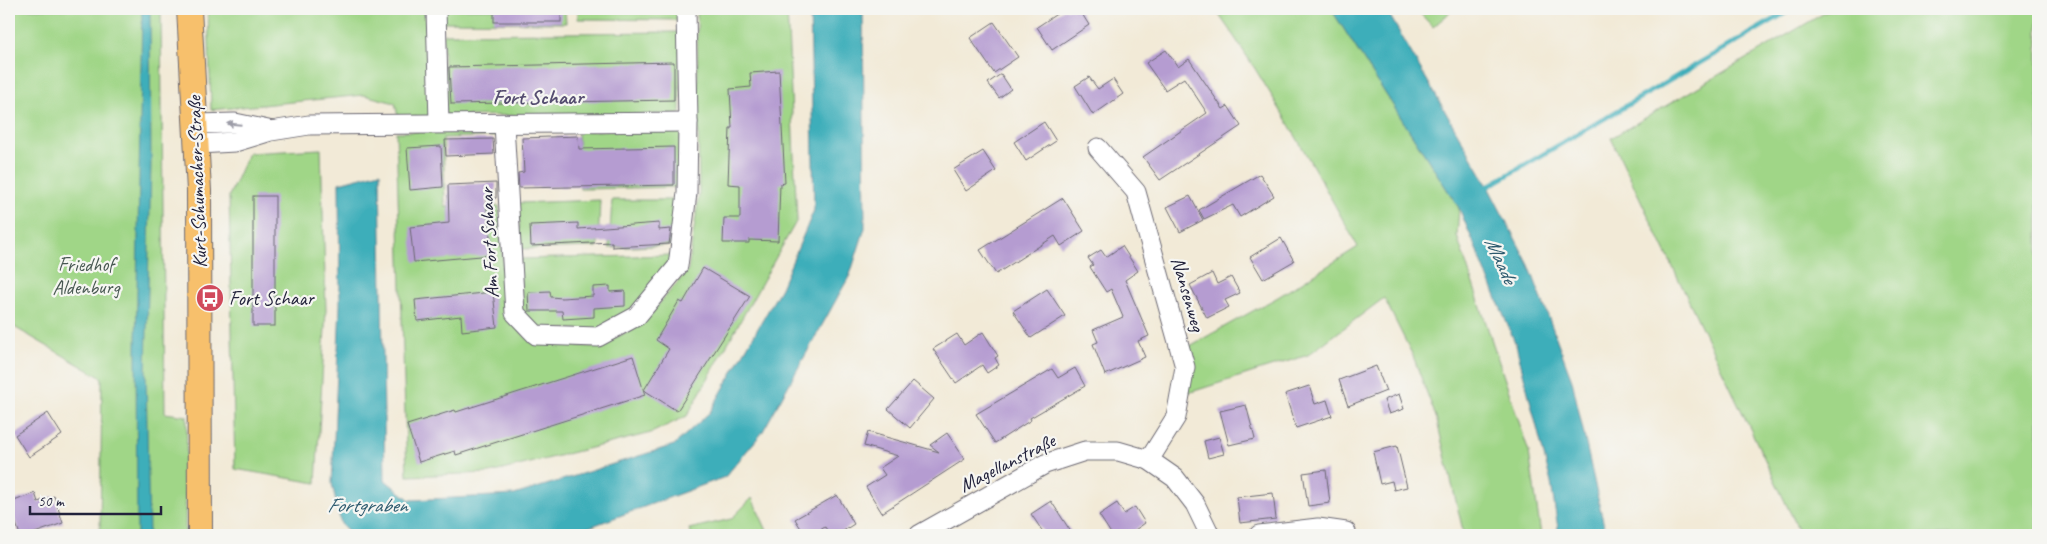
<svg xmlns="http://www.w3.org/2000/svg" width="2047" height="544" font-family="Caveat,sans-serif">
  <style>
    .green { fill: #a0d687; stroke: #617c61 }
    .water { fill: #3eaeba; stroke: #30687a }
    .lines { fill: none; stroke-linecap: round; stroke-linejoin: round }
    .stream { stroke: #3eaeba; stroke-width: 5 }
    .building { fill: #b59cd1 }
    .minor-casing { stroke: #6b6872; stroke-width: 21 }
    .major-casing { stroke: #6b6872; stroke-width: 26 }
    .minor { stroke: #fff; stroke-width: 19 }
    .major { stroke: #f7c06c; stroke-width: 24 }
    .oneway { fill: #9c9ca7 }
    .labels { text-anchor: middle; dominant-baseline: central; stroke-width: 4.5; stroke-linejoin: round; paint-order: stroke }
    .street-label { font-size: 20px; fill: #22223b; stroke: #f6f6f2 }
    .park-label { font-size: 20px; fill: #485852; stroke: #f6f6f2 }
    .poi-label { font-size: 20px; fill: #22223b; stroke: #f6f6f2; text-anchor: start }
    .neighbourhood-label { font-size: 21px; font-weight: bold; fill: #554d70; stroke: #f6f6f2 }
    .water-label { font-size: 21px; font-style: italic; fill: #2d5a6e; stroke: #f6f6f2 }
  </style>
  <rect width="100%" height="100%" fill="#f6f6f2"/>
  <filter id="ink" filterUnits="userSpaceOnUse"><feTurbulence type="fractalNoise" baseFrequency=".02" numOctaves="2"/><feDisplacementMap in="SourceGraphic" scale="10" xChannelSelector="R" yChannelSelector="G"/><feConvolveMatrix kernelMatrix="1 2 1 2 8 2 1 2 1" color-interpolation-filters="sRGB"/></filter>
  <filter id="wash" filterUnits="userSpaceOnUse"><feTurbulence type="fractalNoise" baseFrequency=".0096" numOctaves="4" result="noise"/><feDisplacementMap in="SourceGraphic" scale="20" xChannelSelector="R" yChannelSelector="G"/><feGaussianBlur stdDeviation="1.12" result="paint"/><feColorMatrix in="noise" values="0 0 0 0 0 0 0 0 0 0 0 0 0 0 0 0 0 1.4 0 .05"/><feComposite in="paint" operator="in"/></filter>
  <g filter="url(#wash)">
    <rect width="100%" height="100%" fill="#f2ead7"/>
    <g class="green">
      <path d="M 9,9 L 161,9 L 165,413 L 187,416 L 185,535 L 100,535 L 102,378 L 9,324 Z"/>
      <path d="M 208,9 L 425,9 L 432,117 L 398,117 L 395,103 L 364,95 L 211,110 Z"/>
      <path d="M 443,9 L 565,9 L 566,23 L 443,22 Z"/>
      <path d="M 578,9 L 677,9 L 680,20 L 578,19 Z"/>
      <path d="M 697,9 L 787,9 L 797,220 L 687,416 L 651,433 L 490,473 L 407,476 L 396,132 L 499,130 L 499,136 L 443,138 L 445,207 L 499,206 L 507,318 L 532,343 L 598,347 L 642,324 L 688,270 L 699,195 Z"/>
      <path d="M 1215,9 L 1331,9 L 1459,208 L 1457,236 L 1529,452 L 1541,535 L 1464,535 L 1436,417 L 1413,356 L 1384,298 L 1308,355 L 1188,393 L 1188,347 L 1278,297 L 1358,247 C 1313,166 1269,85 1215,9 Z"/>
      <path d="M 1416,9 L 1454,9 L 1433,27 Z"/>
      <path d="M 1831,9 L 2038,9 L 2038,535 L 1801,535 L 1611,138 Z"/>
      <path d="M 680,32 L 680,114 L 445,116 L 443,34 Z"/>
      <path d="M 681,129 L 680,187 L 580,189 L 578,131 Z"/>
      <path d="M 321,149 L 326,310 L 316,483 L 235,469 L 229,196 L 248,153 Z"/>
      <path d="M 600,200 L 598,247 L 520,249 L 519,203 Z"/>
      <path d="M 612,200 L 680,200 L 677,245 L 609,248 Z"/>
      <path d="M 673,255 L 672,264 L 633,311 L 597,330 L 538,328 L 522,311 L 520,259 Z"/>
      <path d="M 752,498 L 769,535 L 691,535 L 689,529 L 731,519 Z"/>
    </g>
    <g class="water">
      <path d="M 142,9 L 150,10 L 151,164 L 146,372 L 149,535 L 137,535 L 136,348 Z"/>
      <path d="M 810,9 L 863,9 L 865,228 L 850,275 L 762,433 L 725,477 L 568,535 L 352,535 L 341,524 L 332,484 L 340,305 L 339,183 L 380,172 L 385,480 L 410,500 L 514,495 L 674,445 L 710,412 L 781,288 L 814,210 Z"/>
      <path d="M 1331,9 L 1386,9 L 1483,177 L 1529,265 L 1572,380 L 1606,535 L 1559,535 L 1551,483 L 1516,345 L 1459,208 Z"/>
    </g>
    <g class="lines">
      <path class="stream" d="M 1482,190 L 1792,9"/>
    </g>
    <g id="blocks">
      <g class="building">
        <rect x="494" y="9" width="67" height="13"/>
        <path d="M 1064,9 L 1079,9 L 1089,25 L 1052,50 L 1037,27 Z"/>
        <path d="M 994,22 L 1018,57 L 994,73 L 970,38 Z"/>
        <path d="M 1166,50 L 1178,67 L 1189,59 L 1223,109 L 1228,106 L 1241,126 L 1160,180 L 1143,157 L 1207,113 L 1184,78 L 1165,90 L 1146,63 Z"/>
        <path d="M 674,62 L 674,100 L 451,104 L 449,67 Z"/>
        <path d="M 779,71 L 785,183 L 780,184 L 778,241 L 749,240 L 749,243 L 723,243 L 724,218 L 740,218 L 740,185 L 728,184 L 730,128 L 732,128 L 730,89 L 751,87 L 750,73 Z"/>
        <path d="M 1001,74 L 1011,89 L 999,98 L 988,83 Z"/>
        <path d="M 1089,77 L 1098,89 L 1113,79 L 1123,94 L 1093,115 L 1075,86 Z"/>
        <path d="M 1044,122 L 1056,141 L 1026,161 L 1014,142 Z"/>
        <path d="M 578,136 L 579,149 L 674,147 L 674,185 L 519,188 L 518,173 L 524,172 L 522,138 Z"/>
        <path d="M 493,139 L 494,154 L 446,156 L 445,140 Z"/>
        <path d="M 441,146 L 443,187 L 410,190 L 407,148 Z"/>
        <path d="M 983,151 L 996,171 L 966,191 L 953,170 Z"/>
        <path d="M 1260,174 L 1274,196 L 1240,217 L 1233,205 L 1204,219 L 1199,210 Z"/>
        <path d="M 496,183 L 496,198 L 486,199 L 492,255 L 414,262 L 410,227 L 449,223 L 448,185 Z"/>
        <rect x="253" y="196" width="22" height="130"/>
        <path d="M 1190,196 L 1203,220 L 1180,232 L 1167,207 Z"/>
        <path d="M 1063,198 L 1084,231 L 1061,246 L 1055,236 L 996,274 L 980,250 Z"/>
        <path d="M 578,223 L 578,229 L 659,223 L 659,230 L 671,229 L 669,244 L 612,247 L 612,242 L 531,246 L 530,225 Z"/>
        <path d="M 1281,238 L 1294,261 L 1263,279 L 1250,257 Z"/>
        <path d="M 1122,246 L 1138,271 L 1125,280 L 1149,336 L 1138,341 L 1145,357 L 1105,375 L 1093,344 L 1098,342 L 1093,330 L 1123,317 L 1111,289 L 1106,292 L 1090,267 L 1093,265 L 1088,258 L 1101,250 L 1106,257 Z"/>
        <path d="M 703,268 L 750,296 L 677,411 L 644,390 L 669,349 L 656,340 L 679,301 L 683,303 Z"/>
        <path d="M 1212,273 L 1217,284 L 1231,277 L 1240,293 L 1225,300 L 1229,307 L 1207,318 L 1190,285 Z"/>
        <path d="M 610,286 L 610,292 L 625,291 L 625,306 L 594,308 L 594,317 L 563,319 L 562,311 L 529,311 L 528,292 L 550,291 L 551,297 L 562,298 L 593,296 L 593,287 Z"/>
        <path d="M 1047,289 L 1065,316 L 1031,338 L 1013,311 Z"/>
        <path d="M 493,292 L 497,327 L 462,331 L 461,316 L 417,321 L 415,300 Z"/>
        <path d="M 983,332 L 998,356 L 995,358 L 999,365 L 987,373 L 982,365 L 956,383 L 933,349 L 957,334 L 964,345 Z"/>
        <path d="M 633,356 L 645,395 L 456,455 L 455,451 L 419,462 L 407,425 L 455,410 L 456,412 Z"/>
        <path d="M 1376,366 L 1386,391 L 1348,406 L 1339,380 Z"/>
        <path d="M 1075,368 L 1085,386 L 1030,418 L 1031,420 L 995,443 L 976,414 L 1052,369 L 1058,378 Z"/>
        <path d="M 913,381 L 934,399 L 910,428 L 888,409 Z"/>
        <path d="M 1309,386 L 1315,404 L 1327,400 L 1332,416 L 1296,428 L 1285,394 Z"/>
        <path d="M 1399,394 L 1404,409 L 1389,414 L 1384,400 Z"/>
        <path d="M 1246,405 L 1255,439 L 1229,445 L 1220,411 Z"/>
        <path d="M 48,413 L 62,435 L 29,457 L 15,435 Z"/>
        <path d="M 868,432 L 939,452 L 930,445 L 947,433 L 965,459 L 882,513 L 866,487 L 885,475 L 880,468 L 898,456 L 864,446 Z"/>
        <path d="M 1219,437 L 1224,454 L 1208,458 L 1204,441 Z"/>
        <path d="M 1397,446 L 1407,487 L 1394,490 L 1392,481 L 1380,484 L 1373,452 Z"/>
        <path d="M 1326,470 L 1330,503 L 1308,506 L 1303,473 Z"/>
        <path d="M 35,493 L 38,502 L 54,496 L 63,523 L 29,535 L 20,535 L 9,503 Z"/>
        <path d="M 1273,493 L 1276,519 L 1240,523 L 1237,497 Z"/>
        <path d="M 837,495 L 854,524 L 837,535 L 830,535 L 825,527 L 812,535 L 805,535 L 795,519 Z"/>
        <path d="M 1051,501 L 1073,535 L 1045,535 L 1031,514 Z"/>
        <path d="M 1117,503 L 1124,514 L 1135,507 L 1145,523 L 1135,530 L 1138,535 L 1112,535 L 1099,515 Z"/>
      </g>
    </g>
  </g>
  <g filter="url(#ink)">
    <use href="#blocks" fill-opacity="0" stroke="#6b6872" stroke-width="1"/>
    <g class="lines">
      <defs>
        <g id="minor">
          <path d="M 436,9 L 439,123"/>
          <path d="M 196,124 L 235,123 L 268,130"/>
          <path d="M 504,124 L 515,313 L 536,335 L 598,337 L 637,316 L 678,266 L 687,193 L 688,122 L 686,9"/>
          <path d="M 198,144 L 235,142 L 271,131 L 309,125 L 688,122"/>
          <path d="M 1098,148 L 1136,192 L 1185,367 L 1176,417 L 1149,460"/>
          <path d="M 919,535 L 1045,464 L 1085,451 L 1118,451 L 1149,460 L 1175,478 L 1195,504 L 1210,535"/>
          <path d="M 1259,535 L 1318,528 L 1346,532"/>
        </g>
        <path id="major" d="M 189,9 L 199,191 L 200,535"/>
      </defs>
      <use href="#minor" class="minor-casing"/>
      <use href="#major" class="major-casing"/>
      <use href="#minor" class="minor"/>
      <use href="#major" class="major"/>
    </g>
    <defs><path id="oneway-solid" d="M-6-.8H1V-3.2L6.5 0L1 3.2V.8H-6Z" transform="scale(1.25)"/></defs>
    <use class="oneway" href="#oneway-solid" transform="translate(234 124) rotate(-175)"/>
  </g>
  <defs>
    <symbol id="bus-disc" viewBox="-11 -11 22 22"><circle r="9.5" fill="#d1495b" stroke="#f6f6f2"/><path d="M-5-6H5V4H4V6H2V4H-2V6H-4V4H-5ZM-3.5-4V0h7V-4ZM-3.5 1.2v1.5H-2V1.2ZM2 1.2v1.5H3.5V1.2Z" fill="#fff"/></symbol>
  </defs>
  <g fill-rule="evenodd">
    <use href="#bus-disc" x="194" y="282" width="32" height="32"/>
  </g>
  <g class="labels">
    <g class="street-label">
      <text transform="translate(197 182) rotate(-92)">Kurt-Schumacher-Straße</text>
      <text transform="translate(489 243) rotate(-93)">Am Fort Schaar</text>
      <text transform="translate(1188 294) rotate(74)">Nansenweg</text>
      <text transform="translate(1007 463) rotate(-27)">Magellanstraße</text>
    </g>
    <g class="park-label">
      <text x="86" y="264">Friedhof<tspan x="86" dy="23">Aldenburg</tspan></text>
    </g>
    <g class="poi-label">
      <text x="229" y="298">Fort Schaar</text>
    </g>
    <g class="neighbourhood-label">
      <text x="538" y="97">Fort Schaar</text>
    </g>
    <g class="water-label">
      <text transform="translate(1501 260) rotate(65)">Maade</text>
      <text x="367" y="505">Fortgraben</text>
    </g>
  </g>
  <rect width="2047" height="544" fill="none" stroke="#f6f6f2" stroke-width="30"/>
  <path d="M30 506v8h131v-8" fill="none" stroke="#22223b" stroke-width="2.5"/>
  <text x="38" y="506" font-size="15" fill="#22223b" stroke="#f6f6f2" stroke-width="4" paint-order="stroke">50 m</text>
</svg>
